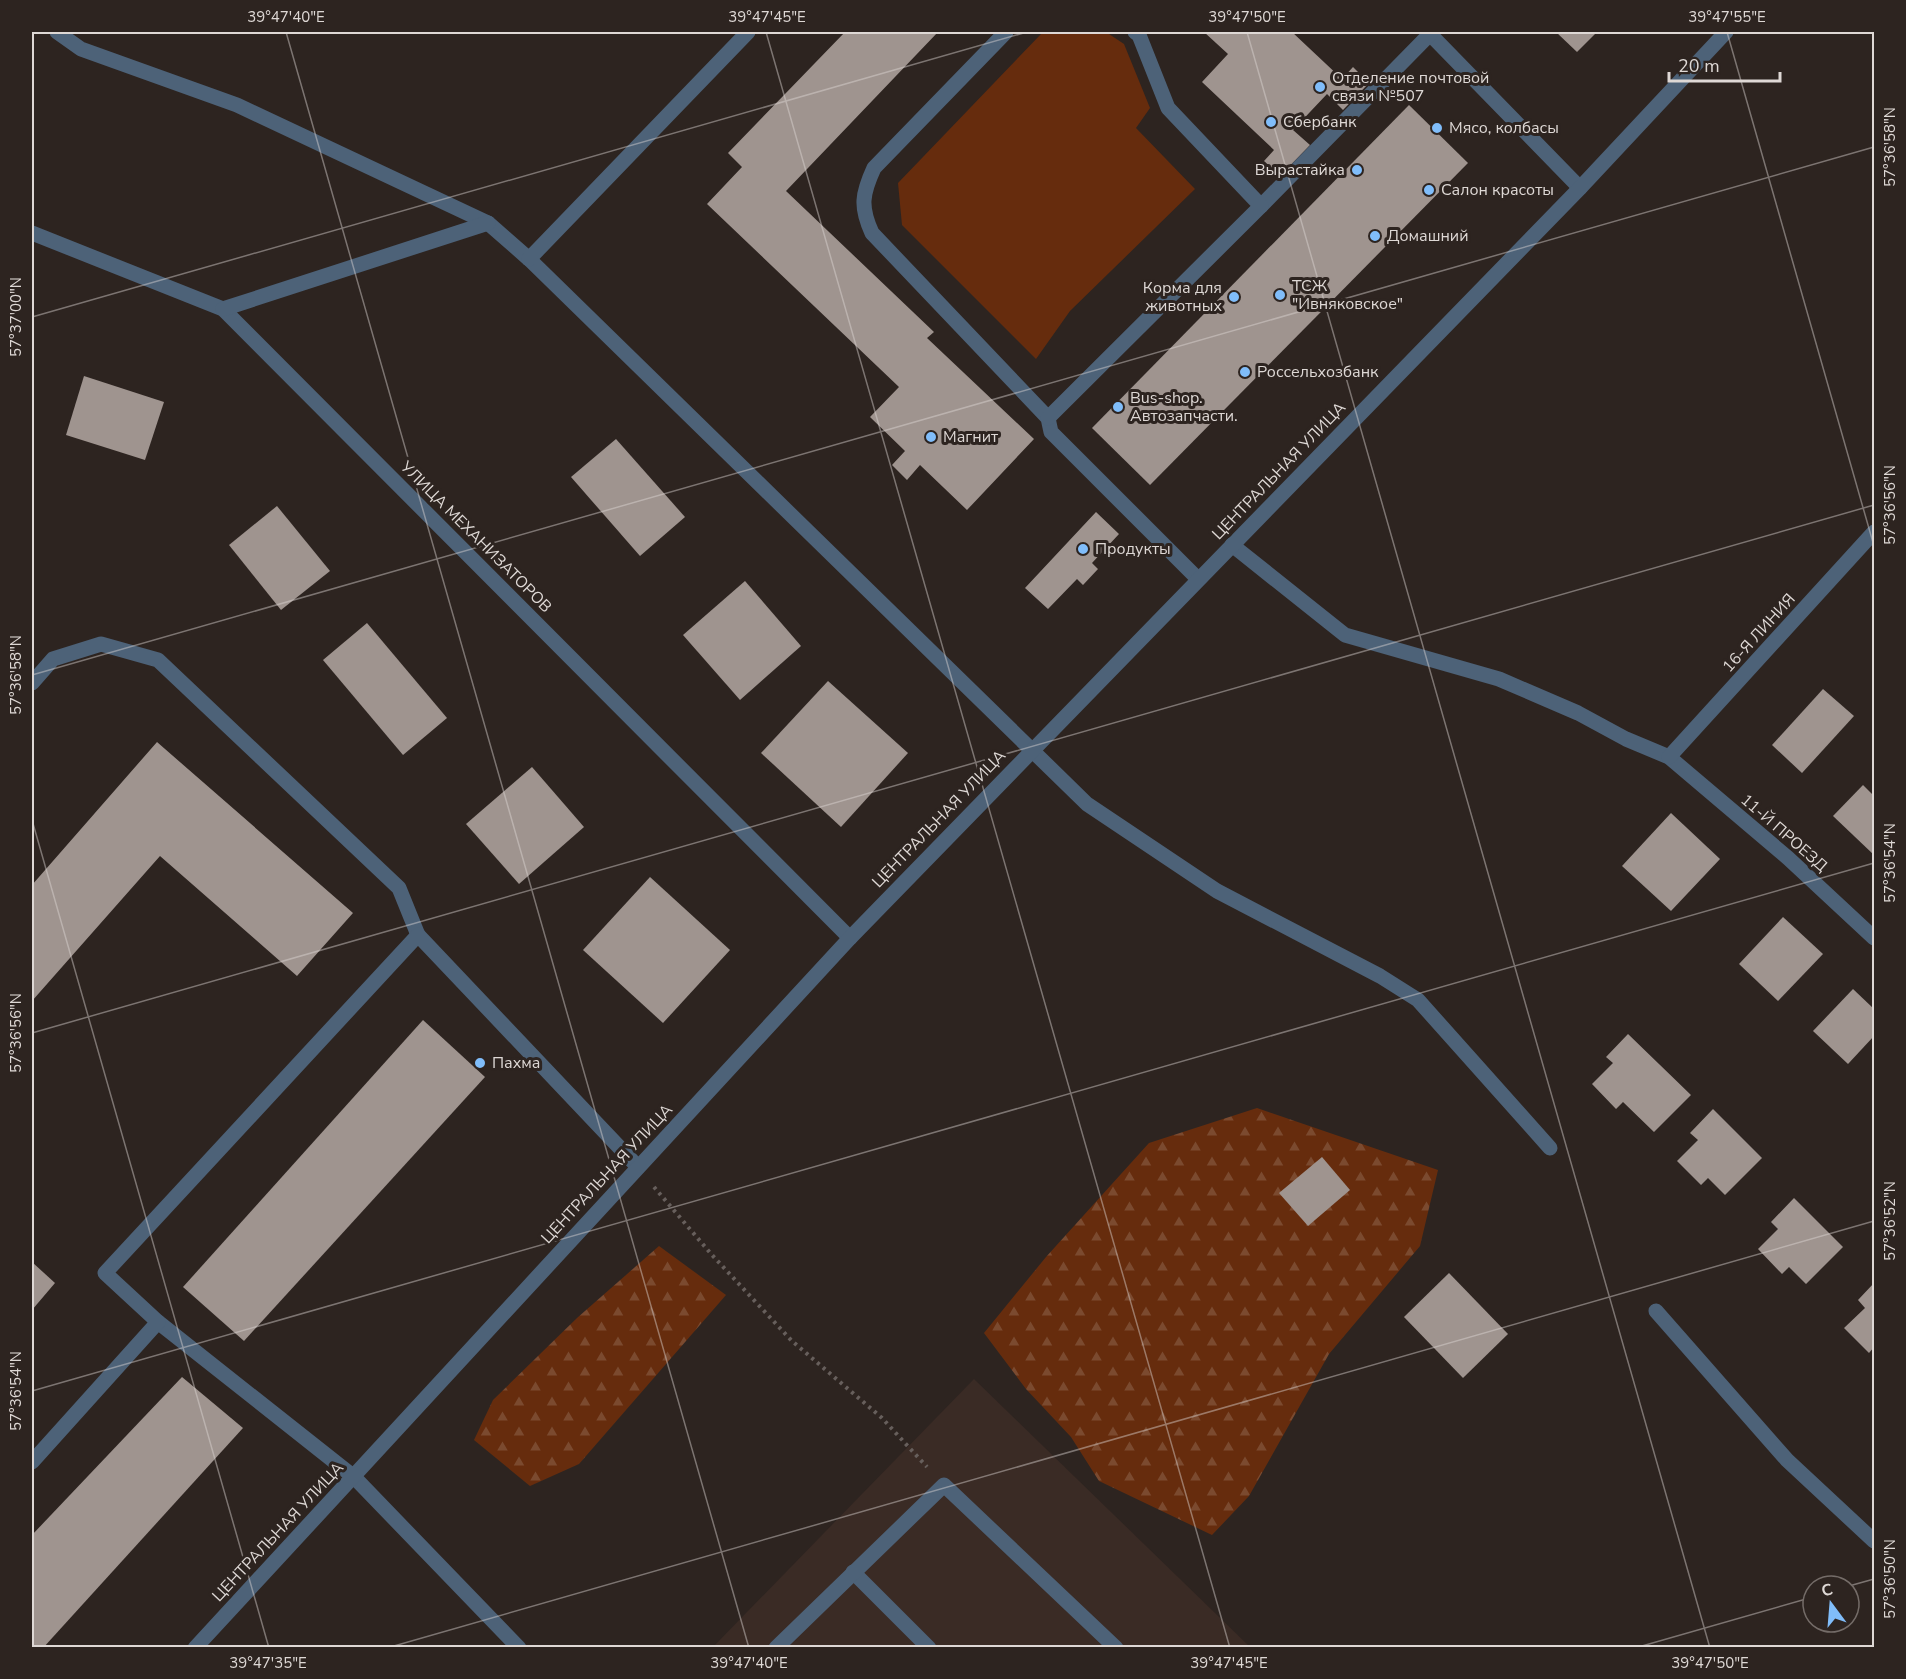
<svg xmlns="http://www.w3.org/2000/svg" width="1906" height="1679" font-family="'Nunito Sans',sans-serif">
  <style>
    .built { fill: #3a2b25 }
    .forest { fill: url(#forest-firs) }
    .park { fill: #662c0d }
    .building { fill: #9f948f }
    .lines { fill: none; stroke-linecap: round; stroke-linejoin: round }
    .path { stroke: #675f5c; stroke-width: 4; stroke-dasharray: 3 4.5; stroke-linecap: butt }
    .minor { stroke: #4d6278; stroke-width: 15 }
    .ticks { fill: none; stroke: #ded8d5; stroke-width: 1.5; stroke-opacity: 0.45 }
    .poi-dot { fill: #80bdfa; stroke: #2d2420; stroke-width: 2 }
    .labels { text-anchor: middle; dominant-baseline: central; stroke-width: 6; stroke-linejoin: round; paint-order: stroke }
    .poi-label { font-size: 16px; fill: #ded8d5; stroke: #2d2420; text-anchor: start }
    .street-label { font-size: 16px; fill: #ded8d5; stroke: #2d2420 }
    .neatline { fill: none; stroke: #ded8d5; stroke-width: 2 }
    .ticks-label { font-size: 15px; text-anchor: middle; fill: #ded8d5 }
  </style>
  <defs>
    <pattern id="forest-firs" width="22" height="20" patternUnits="userSpaceOnUse" patternTransform="scale(1.5)"><rect width="22" height="20" fill="#662c0d"/><path d="M5 1l3.5 6h-7zM16 11l3.5 6h-7z" fill="#7b4a2f"/></pattern>
  </defs>
  <rect width="100%" height="100%" fill="#2d2420"/>
  <path class="built" d="M 974,1379 L 1250,1647 L 712,1648 Z"/>
  <g class="forest">
    <path d="M 1257,1108 L 1438,1170 L 1420,1246 L 1329,1354 L 1249,1496 L 1212,1535 L 1099,1481 L 1071,1437 L 1026,1389 L 984,1333 L 1046,1257 L 1149,1143 Z"/>
    <path d="M 659,1246 L 726,1295 L 579,1464 L 530,1486 L 474,1440 L 493,1400 L 577,1318 Z"/>
  </g>
  <path class="park" d="M 1043,32 L 1106,32 L 1124,44 L 1150,108 L 1136,128 L 1195,189 L 1070,311 L 1036,359 L 902,225 L 898,183 Z"/>
  <g class="building">
    <path d="M 845,32 L 938,32 L 786,191 L 934,332 L 927,338 L 1034,439 L 967,510 L 920,465 L 907,480 L 892,465 L 905,451 L 870,417 L 899,387 L 707,204 L 742,167 L 728,153 Z"/>
    <path d="M 1204,32 L 1292,32 L 1342,79 L 1353,67 L 1369,83 L 1343,110 L 1327,94 L 1293,130 L 1310,145 L 1280,176 L 1264,161 L 1274,150 L 1202,82 L 1228,54 Z"/>
    <path d="M 1556,32 L 1597,32 L 1577,52 Z"/>
    <path d="M 1409,105 L 1468,163 L 1150,485 L 1092,428 Z"/>
    <path d="M 84,376 L 164,402 L 145,460 L 66,435 Z"/>
    <path d="M 616,439 L 685,517 L 640,556 L 571,477 Z"/>
    <path d="M 277,506 L 330,571 L 281,610 L 229,545 Z"/>
    <path d="M 1096,512 L 1119,534 L 1092,563 L 1098,569 L 1083,585 L 1077,579 L 1048,609 L 1025,588 Z"/>
    <path d="M 745,581 L 801,646 L 740,700 L 683,635 Z"/>
    <path d="M 367,623 L 447,718 L 403,755 L 323,660 Z"/>
    <path d="M 828,681 L 908,753 L 841,827 L 761,753 Z"/>
    <path d="M 1823,689 L 1854,716 L 1802,773 L 1772,745 Z"/>
    <path d="M 157,742 L 353,913 L 297,976 L 160,856 L 32,1001 L 32,885 Z"/>
    <path d="M 532,767 L 584,827 L 519,884 L 466,824 Z"/>
    <path d="M 1863,785 L 1874,796 L 1874,855 L 1833,816 Z"/>
    <path d="M 1671,813 L 1720,859 L 1671,911 L 1622,866 Z"/>
    <path d="M 650,877 L 730,950 L 663,1023 L 583,950 Z"/>
    <path d="M 1783,917 L 1823,954 L 1778,1001 L 1739,964 Z"/>
    <path d="M 1853,989 L 1874,1009 L 1874,1036 L 1848,1064 L 1813,1031 Z"/>
    <path d="M 423,1020 L 485,1077 L 244,1341 L 183,1287 Z"/>
    <path d="M 1628,1034 L 1691,1095 L 1654,1132 L 1623,1102 L 1616,1109 L 1592,1084 L 1613,1063 L 1606,1057 Z"/>
    <path d="M 1713,1109 L 1762,1158 L 1725,1195 L 1708,1178 L 1701,1185 L 1677,1161 L 1698,1140 L 1690,1133 Z"/>
    <path d="M 1322,1157 L 1350,1190 L 1308,1226 L 1279,1193 Z"/>
    <path d="M 1794,1198 L 1843,1247 L 1806,1284 L 1789,1267 L 1782,1274 L 1758,1249 L 1778,1229 L 1771,1222 Z"/>
    <path d="M 32,1262 L 55,1283 L 32,1310 Z"/>
    <path d="M 1449,1273 L 1508,1334 L 1463,1378 L 1404,1317 Z"/>
    <path d="M 1874,1283 L 1874,1347 L 1869,1353 L 1844,1328 L 1865,1308 L 1858,1300 Z"/>
    <path d="M 182,1377 L 243,1428 L 43,1648 L 32,1648 L 32,1535 Z"/>
  </g>
  <g class="lines">
    <path class="path" d="M 654,1187 L 712,1255 L 792,1341 L 882,1418 L 927,1467"/>
    <g class="minor">
      <path d="M 57,32 L 81,49 L 237,105 L 488,223 L 529,259 L 1087,804 L 1217,891 L 1380,976 L 1418,1000 L 1550,1148"/>
      <path d="M 1006,32 L 874,168 C 862,194 860,207 872,233 L 1048,418 L 1051,432 L 1198,579"/>
      <path d="M 1428,32 L 1580,188"/>
      <path d="M 1261,206 L 1430,34"/>
      <path d="M 32,233 L 223,309 L 850,938"/>
      <path d="M 529,259 L 748,32"/>
      <path d="M 223,309 L 488,223"/>
      <path d="M 1048,418 L 1261,206 L 1168,108 L 1139,35 L 1135,32"/>
      <path d="M 1232,545 L 1345,635 L 1499,679 L 1578,713 L 1626,739 L 1669,757 L 1788,858 L 1874,938"/>
      <path d="M 32,683 L 53,659 L 101,644 L 158,660 L 399,888 L 418,935"/>
      <path d="M 1669,757 L 1874,532"/>
      <path d="M 1656,1311 L 1787,1460 L 1874,1541"/>
      <path d="M 158,1322 L 354,1477 L 519,1648"/>
      <path d="M 32,1462 L 158,1322 L 105,1273 L 418,935 L 638,1167"/>
      <path d="M 853,1572 L 929,1648"/>
      <path d="M 195,1648 L 850,938 L 1580,188 L 1726,32"/>
      <path d="M 776,1648 L 944,1485 L 1116,1648"/>
    </g>
  </g>
  <path class="ticks" d="M 286,32 L 749,1648M 766,32 L 1230,1648M 1247,32 L 1710,1648M 1727,32 L 1874,546M 32,317 L 1027,32M 32,675 L 1874,147M 32,820 L 269,1648M 32,1033 L 1874,505M 32,1391 L 1874,863M 1849,1586 L 1874,1579M 387,1648 L 1874,1221M 1635,1648 L 1813,1597"/>
  <g class="poi-dot">
    <circle cx="1320" cy="87" r="6"/>
    <circle cx="1271" cy="122" r="6"/>
    <circle cx="1437" cy="128" r="6"/>
    <circle cx="1357" cy="170" r="6"/>
    <circle cx="1429" cy="190" r="6"/>
    <circle cx="1375" cy="236" r="6"/>
    <circle cx="1280" cy="295" r="6"/>
    <circle cx="1234" cy="297" r="6"/>
    <circle cx="1245" cy="372" r="6"/>
    <circle cx="1118" cy="407" r="6"/>
    <circle cx="931" cy="437" r="6"/>
    <circle cx="1083" cy="549" r="6"/>
    <circle cx="480" cy="1063" r="6"/>
  </g>
  <g class="labels">
    <g class="poi-label">
      <text x="1332" y="78">Отделение почтовой<tspan x="1332" dy="18">связи №507</tspan></text>
      <text x="1283" y="122">Сбербанк</text>
      <text x="1449" y="128">Мясо, колбасы</text>
      <text x="1345" y="170" text-anchor="end">Вырастайка</text>
      <text x="1441" y="190">Салон красоты</text>
      <text x="1387" y="236">Домашний</text>
      <text x="1292" y="286">ТСЖ<tspan x="1292" dy="18">"Ивняковское"</tspan></text>
      <text x="1222" y="288" text-anchor="end">Корма для<tspan x="1222" dy="18">животных</tspan></text>
      <text x="1257" y="372">Россельхозбанк</text>
      <text x="1130" y="398">Bus-shop.<tspan x="1130" dy="18">Автозапчасти.</tspan></text>
      <text x="943" y="437">Магнит</text>
      <text x="1095" y="549">Продукты</text>
      <text x="492" y="1063">Пахма</text>
    </g>
    <g class="street-label">
      <text transform="translate(1279 471) rotate(-46)">ЦЕНТРАЛЬНАЯ УЛИЦА</text>
      <text transform="translate(476 537) rotate(45)">УЛИЦА МЕХАНИЗАТОРОВ</text>
      <text transform="translate(1759 633) rotate(-48)">16-Я ЛИНИЯ</text>
      <text transform="translate(939 819) rotate(-46)">ЦЕНТРАЛЬНАЯ УЛИЦА</text>
      <text transform="translate(1784 833) rotate(41)">11-Й ПРОЕЗД</text>
      <text transform="translate(607 1174) rotate(-47)">ЦЕНТРАЛЬНАЯ УЛИЦА</text>
      <text transform="translate(278 1532) rotate(-47)">ЦЕНТРАЛЬНАЯ УЛИЦА</text>
    </g>
  </g>
  <rect width="1906" height="1679" fill="none" stroke="#2d2420" stroke-width="66"/>
  <g transform="translate(1831 1604) rotate(344)"><circle r="28" fill="#2d2420" stroke="#746c68" stroke-width="1.5"/>
  <path d="M0-4.5L10 22L0 15L-10 22Z" fill="#80bdfa"/>
  <text y="-9" font-size="16" font-weight="bold" text-anchor="middle" fill="#ded8d5">С</text>
  </g>
  <path d="M1669 72v9h111v-9" fill="none" stroke="#ded8d5" stroke-width="3"/>
  <text x="1678" y="72" font-size="18" fill="#ded8d5" stroke="#2d2420" stroke-width="4.5" paint-order="stroke">20 m</text>
  <rect x="33" y="33" width="1840" height="1613" class="neatline"/>
  <g class="ticks-label">
    <text x="286" y="22">39°47'40"E</text>
    <text x="767" y="22">39°47'45"E</text>
    <text x="1247" y="22">39°47'50"E</text>
    <text x="1727" y="22">39°47'55"E</text>
    <text transform="translate(1890 147) rotate(-90)" y="5">57°36'58"N</text>
    <text transform="translate(16 317) rotate(-90)" y="5">57°37'00"N</text>
    <text transform="translate(1890 505) rotate(-90)" y="5">57°36'56"N</text>
    <text transform="translate(16 675) rotate(-90)" y="5">57°36'58"N</text>
    <text transform="translate(1890 863) rotate(-90)" y="5">57°36'54"N</text>
    <text transform="translate(16 1033) rotate(-90)" y="5">57°36'56"N</text>
    <text transform="translate(1890 1221) rotate(-90)" y="5">57°36'52"N</text>
    <text transform="translate(16 1391) rotate(-90)" y="5">57°36'54"N</text>
    <text transform="translate(1890 1579) rotate(-90)" y="5">57°36'50"N</text>
    <text x="268" y="1668">39°47'35"E</text>
    <text x="749" y="1668">39°47'40"E</text>
    <text x="1229" y="1668">39°47'45"E</text>
    <text x="1710" y="1668">39°47'50"E</text>
  </g>
</svg>
